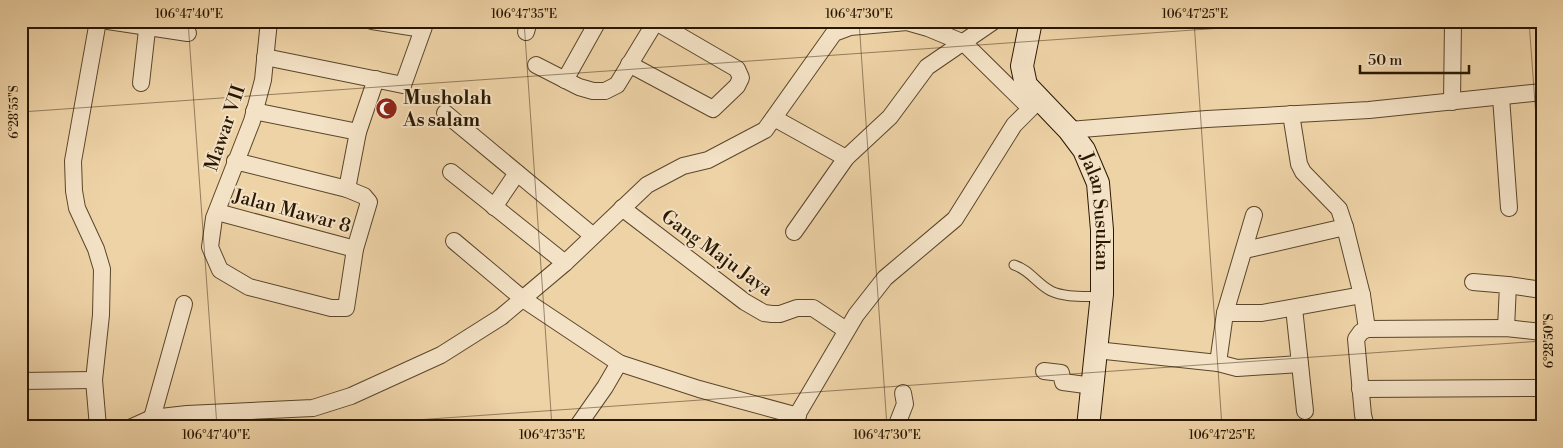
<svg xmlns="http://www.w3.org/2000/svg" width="1563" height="448" font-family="'Libre Bodoni',serif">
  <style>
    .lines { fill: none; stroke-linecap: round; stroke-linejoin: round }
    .lane-casing { stroke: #5a462a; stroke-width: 11 }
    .street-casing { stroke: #5a462a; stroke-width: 18 }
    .secondary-casing { stroke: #291701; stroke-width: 24 }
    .lane { stroke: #f4e2c6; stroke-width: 9 }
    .street { stroke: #f4e2c6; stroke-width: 16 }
    .secondary { stroke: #f4e2c6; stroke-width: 22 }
    .ticks { fill: none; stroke: #291701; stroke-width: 1; stroke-opacity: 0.45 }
    .labels { text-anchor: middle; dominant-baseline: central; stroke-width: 4; stroke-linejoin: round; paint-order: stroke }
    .poi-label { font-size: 19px; font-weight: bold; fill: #291701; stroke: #f4e2c6; text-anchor: start }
    .street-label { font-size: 19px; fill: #291701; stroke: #f4e2c6 }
    .neatline { fill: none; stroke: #291701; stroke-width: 2 }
    .ticks-label { font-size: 12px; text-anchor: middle; fill: #291701 }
  </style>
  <rect width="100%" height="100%" fill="#eed3a7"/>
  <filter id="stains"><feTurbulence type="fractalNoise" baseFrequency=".004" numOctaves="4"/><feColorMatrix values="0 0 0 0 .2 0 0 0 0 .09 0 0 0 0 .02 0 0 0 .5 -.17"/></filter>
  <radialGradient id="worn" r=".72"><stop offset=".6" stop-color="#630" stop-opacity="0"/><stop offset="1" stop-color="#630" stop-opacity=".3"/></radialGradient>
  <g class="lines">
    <defs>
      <path id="lane" d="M 1014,265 C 1030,270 1037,284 1051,291 C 1066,298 1086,296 1101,297"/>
      <g id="street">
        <path d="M 108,21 L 188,33"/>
        <path d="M 372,21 L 423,29"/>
        <path d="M 526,32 L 529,21"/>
        <path d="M 265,57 L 403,85 L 426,21"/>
        <path d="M 629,64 L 713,109 L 737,86 L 741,78 L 737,69 L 656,22"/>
        <path d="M 536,65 L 579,87 L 593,91 L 605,91 L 617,85 L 656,21"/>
        <path d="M 565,80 L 598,21"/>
        <path d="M 141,83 L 148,21"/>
        <path d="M 1501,97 L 1509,208"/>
        <path d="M 1452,102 L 1453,21"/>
        <path d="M 254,111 L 358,132"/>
        <path d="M 445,113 L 592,235"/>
        <path d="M 1291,114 L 1299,164 L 1303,172 L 1339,209 L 1345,227 L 1362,295 L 1367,329"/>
        <path d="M 774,118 L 846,158"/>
        <path d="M 1069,130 L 1207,119 L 1369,110 L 1542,92"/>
        <path d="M 235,161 L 347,189 L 364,196 L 369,202 L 355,249 L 346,308 L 331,308 L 249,287 L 220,270 L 210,247 L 214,218 L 252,121 L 263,80 L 269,21"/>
        <path d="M 451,172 L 565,263"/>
        <path d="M 347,189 L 358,132 L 376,79"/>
        <path d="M 494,207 L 517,173"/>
        <path d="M 622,208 L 745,302 L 764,313 L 772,314 L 780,314 L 797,308 L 813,308 L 846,330"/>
        <path d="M 217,212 L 355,249"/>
        <path d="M 1254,215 L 1225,313 L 1218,363 L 1237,368 L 1300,364"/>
        <path d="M 794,232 L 846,158 L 890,117 L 927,67 L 994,21"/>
        <path d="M 454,241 L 523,299 L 619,363 L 699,389 L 798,416"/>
        <path d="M 1245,250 L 1345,227"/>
        <path d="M 1473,282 L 1508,285 L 1506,328"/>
        <path d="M 1508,285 L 1542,290"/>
        <path d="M 1294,308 L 1305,411"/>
        <path d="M 1225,313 L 1262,313 L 1362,295"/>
        <path d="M 1096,350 L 1218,363"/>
        <path d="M 1044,371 L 1061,373 L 1063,382 L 1093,386"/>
        <path d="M 21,381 L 94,380"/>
        <path d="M 1360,389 L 1542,388"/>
        <path d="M 152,418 L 184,304"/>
        <path d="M 98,427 L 94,380 L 101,315 L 102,269 L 96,249 L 77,208 L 74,191 L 73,161 L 98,21"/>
        <path d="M 132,427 L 152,418 L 187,414 L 313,408 L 351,396 L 441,355 L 501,317 L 565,263 L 647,185 L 683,166 L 708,160 L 765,130 L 834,33 L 850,27 L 907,22 L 928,28 L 964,43 L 1030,108"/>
        <path d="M 577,427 L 605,387 L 619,363"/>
        <path d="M 790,427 L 856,315 L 885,278 L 955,219 L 1014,125 L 1038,101"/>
        <path d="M 896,427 L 905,404 L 903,393"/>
        <path d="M 1366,427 L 1363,415 L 1356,339 L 1361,332 L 1367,329 L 1506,328 L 1542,332"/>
      </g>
      <g id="secondary">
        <path id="s1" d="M 1031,21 L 1022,66 L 1026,85 L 1069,130 L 1084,150 L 1098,183 L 1102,230 L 1102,294 L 1088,427"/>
      </g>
    </defs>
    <use href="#lane" class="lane-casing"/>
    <use href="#street" class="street-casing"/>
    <use href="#secondary" class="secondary-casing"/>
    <use href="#lane" class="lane"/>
    <use href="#street" class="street"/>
    <use href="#secondary" class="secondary"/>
  </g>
  <path class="ticks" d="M 188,21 L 217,427M 524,21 L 552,427M 859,21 L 887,427M 1194,21 L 1222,427M 1529,21 L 1542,199M 21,112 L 1322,21M 316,427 L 1542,341"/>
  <defs>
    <symbol id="mosque-disc" viewBox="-11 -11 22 22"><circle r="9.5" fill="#8f2418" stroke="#f4e2c6"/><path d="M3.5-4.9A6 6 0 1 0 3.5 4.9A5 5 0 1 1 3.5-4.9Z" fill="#fff"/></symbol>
  </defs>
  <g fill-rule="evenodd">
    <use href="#mosque-disc" x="374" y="96" width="25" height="25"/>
  </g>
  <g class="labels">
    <g class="poi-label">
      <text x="403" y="98">Musholah<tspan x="403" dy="22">As salam</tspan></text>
    </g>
    <g class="street-label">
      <text transform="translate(225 128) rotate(-71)">Mawar VII</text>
      <text transform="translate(292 211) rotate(15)">Jalan Mawar 8</text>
      <text stroke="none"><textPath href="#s1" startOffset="216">Jalan Susukan</textPath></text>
      <text transform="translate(717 253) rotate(36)">Gang Maju Jaya</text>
    </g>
  </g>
  <rect width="1563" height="448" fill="none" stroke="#eed3a7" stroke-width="55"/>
  <path d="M1360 65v8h109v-8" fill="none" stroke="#291701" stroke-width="2.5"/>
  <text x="1368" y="65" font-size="15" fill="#291701" stroke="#f4e2c6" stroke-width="4" paint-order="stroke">50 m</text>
  <rect x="28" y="28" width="1508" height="392" class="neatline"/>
  <g class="ticks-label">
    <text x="189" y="18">106°47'40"E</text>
    <text x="524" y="18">106°47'35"E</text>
    <text x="859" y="18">106°47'30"E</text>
    <text x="1195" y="18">106°47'25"E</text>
    <text transform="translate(14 112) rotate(-90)" y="4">6°28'55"S</text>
    <text transform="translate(1549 341) rotate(-90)" y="4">6°28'50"S</text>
    <text x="216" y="439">106°47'40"E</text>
    <text x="552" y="439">106°47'35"E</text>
    <text x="887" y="439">106°47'30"E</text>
    <text x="1222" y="439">106°47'25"E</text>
  </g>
  <rect width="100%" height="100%" filter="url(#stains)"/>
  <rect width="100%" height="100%" fill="url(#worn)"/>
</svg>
